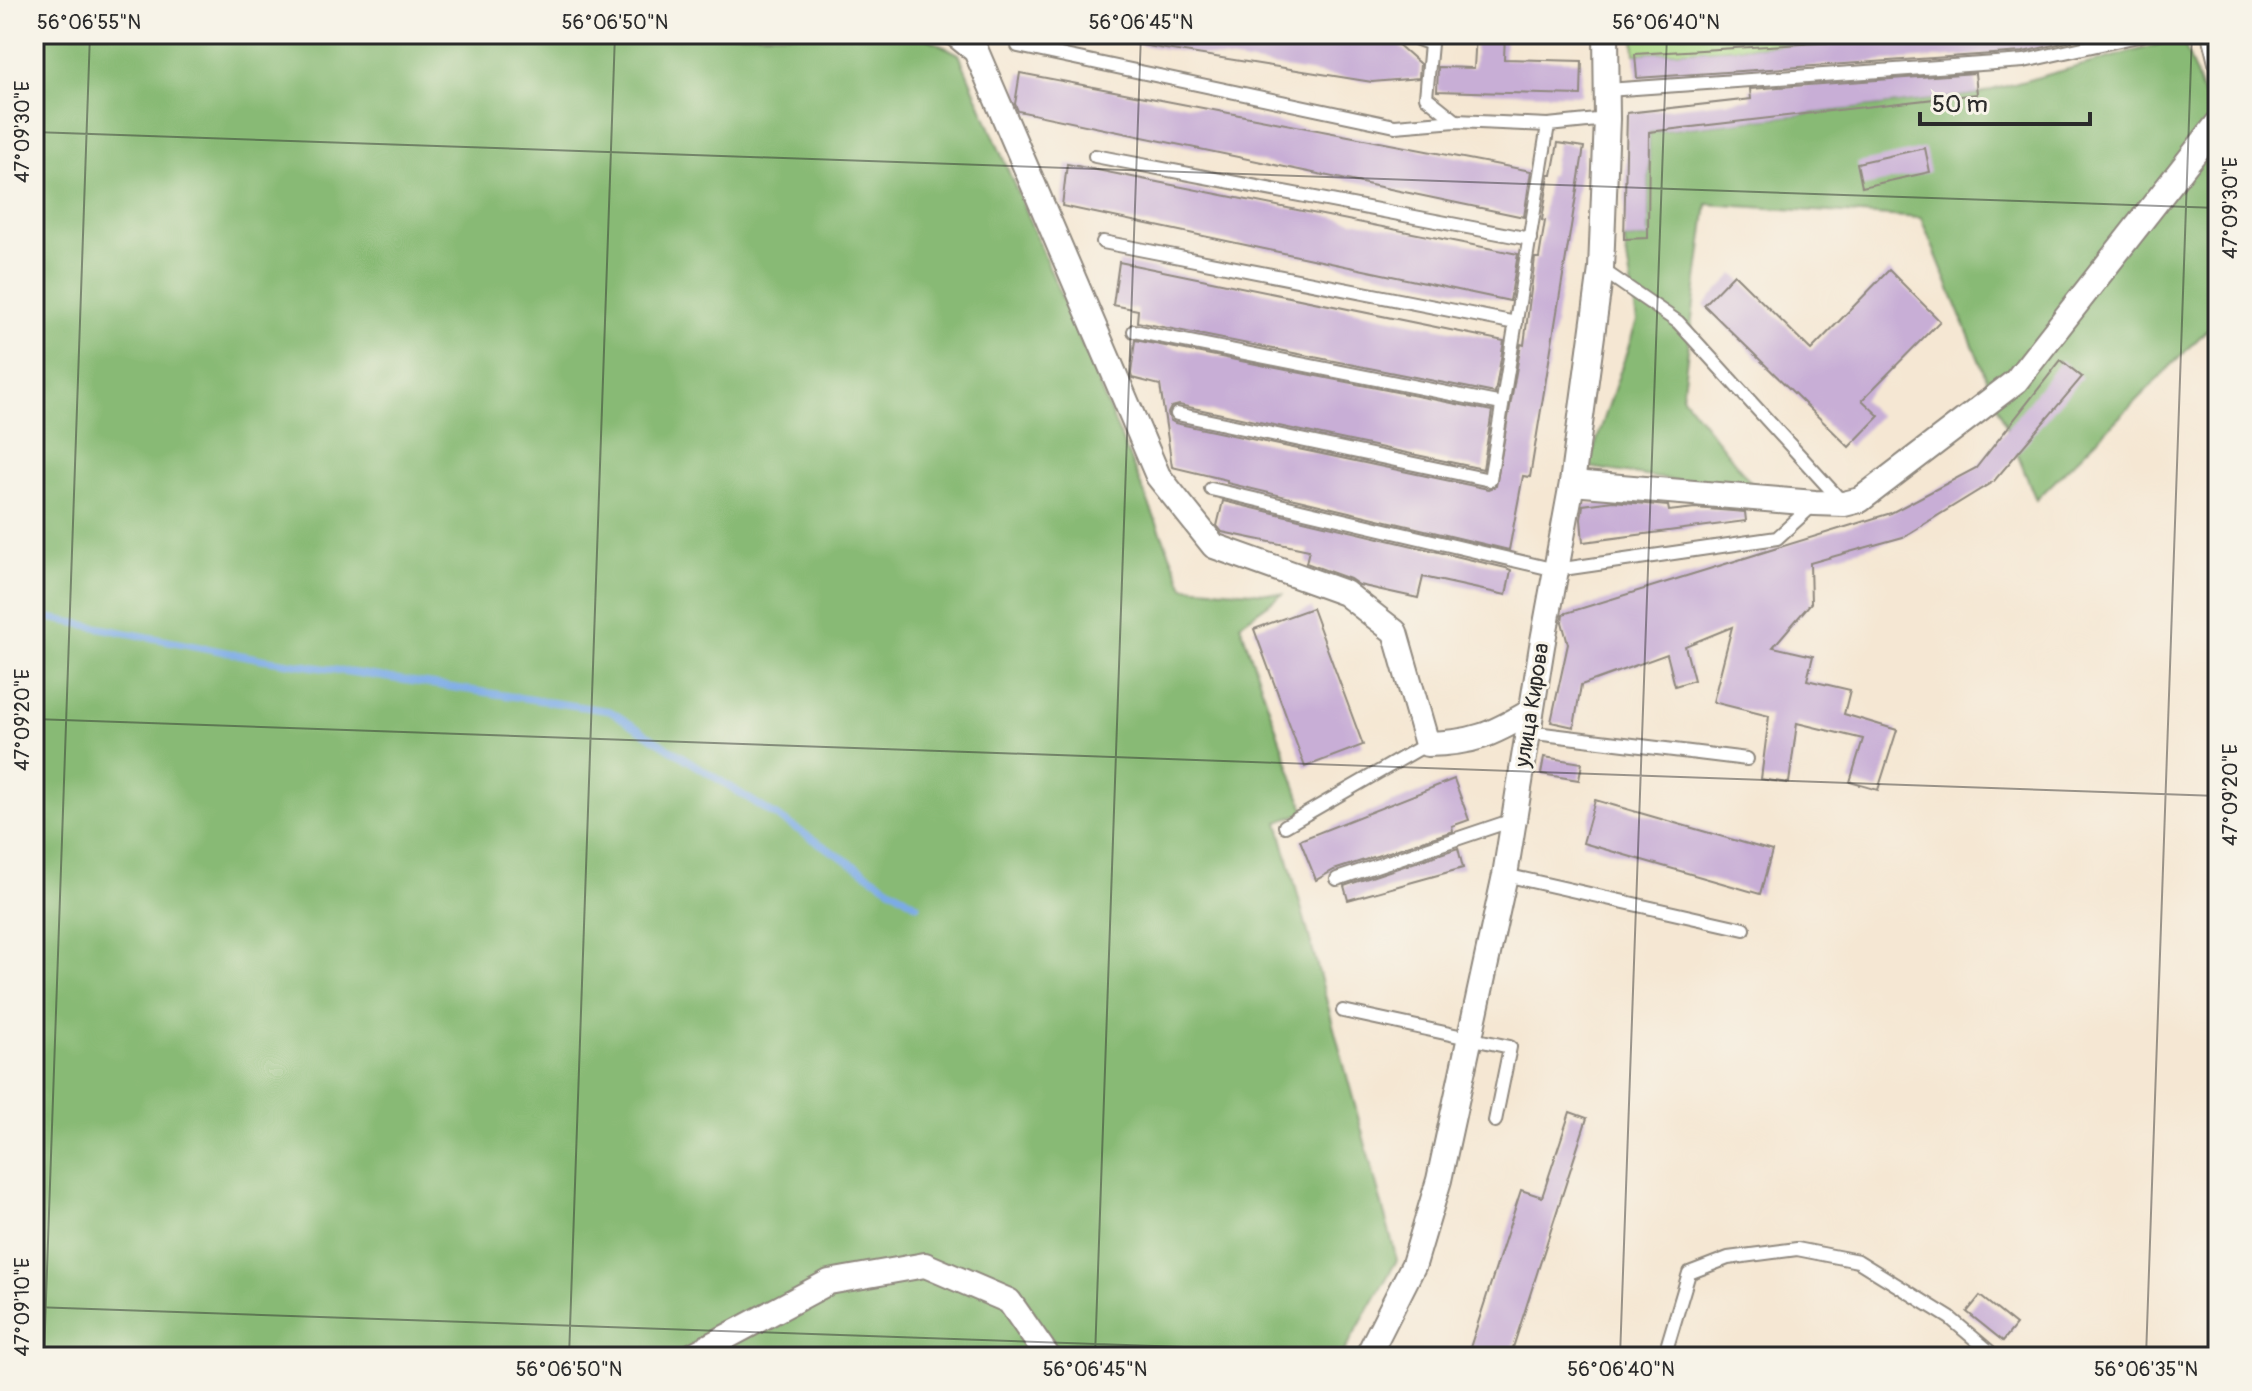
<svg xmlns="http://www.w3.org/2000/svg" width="2252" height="1391" font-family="Pangolin,sans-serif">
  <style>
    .green { fill: #abda88; stroke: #6b825a; stroke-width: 2 }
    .forest { fill: #88ba74; stroke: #5a7250; stroke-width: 2 }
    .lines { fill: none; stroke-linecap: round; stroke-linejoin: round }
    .stream { stroke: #7babe6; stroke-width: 7 }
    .building { fill: #c8aed6 }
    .lane-casing { stroke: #90897f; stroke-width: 16 }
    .street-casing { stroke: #90897f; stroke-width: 28 }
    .lane { stroke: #fff; stroke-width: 12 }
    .street { stroke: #fff; stroke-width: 24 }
    .ticks { fill: none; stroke: #2b2b2b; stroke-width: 2; stroke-opacity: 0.45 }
    .labels { text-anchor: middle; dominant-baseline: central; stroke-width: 6; stroke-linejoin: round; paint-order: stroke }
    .street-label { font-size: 22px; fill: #2b2b2b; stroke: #f7f3e8 }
    .neatline { fill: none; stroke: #2b2b2b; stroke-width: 3 }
    .ticks-label { font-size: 20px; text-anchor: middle; fill: #2b2b2b }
  </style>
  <rect width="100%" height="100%" fill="#f7f3e8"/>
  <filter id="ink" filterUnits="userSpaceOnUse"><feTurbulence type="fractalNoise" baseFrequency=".0125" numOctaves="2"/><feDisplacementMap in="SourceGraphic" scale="16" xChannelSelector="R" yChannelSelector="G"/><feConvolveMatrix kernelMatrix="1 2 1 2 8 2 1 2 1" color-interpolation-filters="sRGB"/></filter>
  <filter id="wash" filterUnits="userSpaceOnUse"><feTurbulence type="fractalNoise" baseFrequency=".006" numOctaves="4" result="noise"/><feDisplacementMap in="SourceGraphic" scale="32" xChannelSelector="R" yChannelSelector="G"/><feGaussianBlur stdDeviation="1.8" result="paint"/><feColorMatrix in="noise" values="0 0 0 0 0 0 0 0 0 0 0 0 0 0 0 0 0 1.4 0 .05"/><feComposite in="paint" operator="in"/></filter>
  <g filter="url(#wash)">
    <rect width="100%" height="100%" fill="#f5e7d3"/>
    <path class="green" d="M 1634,34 L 1971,34 L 1635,54 Z"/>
    <g class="forest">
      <path d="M 34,34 L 919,34 L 959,54 L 1184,587 L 1282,594 L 1240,624 L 1305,812 L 1278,822 L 1397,1260 L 1341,1357 L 34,1357 Z"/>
      <path d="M 2182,38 L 2218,134 L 2218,319 L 2036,500 L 1921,218 L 1707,204 L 1682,396 L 1760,494 L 1588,467 L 1637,321 L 1624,239 L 1648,238 L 1649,132 L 1977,94 Z"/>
    </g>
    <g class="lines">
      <path class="stream" d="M 34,618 L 49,618 L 262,659 L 610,711 L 917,905"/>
    </g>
    <g id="blocks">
      <g class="building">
        <path d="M 1135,34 L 1386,34 L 1420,64 L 1419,78 L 1372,82 L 1134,44 Z"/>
        <path d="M 1476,34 L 1505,34 L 1504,59 L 1582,61 L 1581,95 L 1437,91 L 1438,67 L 1474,68 Z"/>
        <path d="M 1971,34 L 2071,34 L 2072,41 L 2023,52 L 1637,78 L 1635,54 Z"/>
        <path d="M 1020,73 L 1531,171 L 1524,217 L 1018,111 L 1015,104 Z"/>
        <path d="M 1975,73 L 1977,94 L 1649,132 L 1648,238 L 1624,239 L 1627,113 L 1751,99 L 1750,89 Z"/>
        <path d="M 1558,143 L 1584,147 L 1530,477 L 1523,476 L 1509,550 L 1227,483 L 1227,480 L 1172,467 L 1160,385 L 1132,378 L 1131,374 L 1135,340 L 1492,411 L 1483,469 L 1179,405 L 1171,407 L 1168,413 L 1170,420 L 1175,423 L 1488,489 L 1496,486 L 1521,344 L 1524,345 L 1535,258 L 1539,258 L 1545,221 L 1542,220 L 1549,175 L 1552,175 Z"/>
        <path d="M 1925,148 L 1930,172 L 1862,187 L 1857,163 Z"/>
        <path d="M 1067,164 L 1518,254 L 1510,301 L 1062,206 Z"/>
        <path d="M 1119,262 L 1504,341 L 1495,393 L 1137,322 L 1138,310 L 1113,305 Z"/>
        <path d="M 1889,270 L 1940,321 L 1862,400 L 1879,416 L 1849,447 L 1704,305 L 1734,274 L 1811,350 Z"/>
        <path d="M 2061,360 L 2082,377 L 1994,481 L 1903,537 L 1810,563 L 1811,603 L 1773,647 L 1813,656 L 1807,680 L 1850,690 L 1844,714 L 1897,730 L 1878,790 L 1850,782 L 1863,739 L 1797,723 L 1789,783 L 1761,779 L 1769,716 L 1713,702 L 1732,627 L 1685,646 L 1694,680 L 1675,686 L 1667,654 L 1581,685 L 1574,727 L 1551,722 L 1568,644 L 1562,622 L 1563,614 L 1891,513 L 1976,468 Z"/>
        <path d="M 1223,501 L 1506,568 L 1511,570 L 1506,595 L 1423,577 L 1418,598 L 1359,585 L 1350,579 L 1306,563 L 1309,550 L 1222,532 L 1217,526 Z"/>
        <path d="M 1613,501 L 1668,506 L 1669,511 L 1695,508 L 1745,512 L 1746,521 L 1583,542 L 1581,519 L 1583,505 Z"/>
        <path d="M 1312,608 L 1363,745 L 1305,767 L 1254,629 Z"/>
        <path d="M 1544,757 L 1582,763 L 1579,780 L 1541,774 Z"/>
        <path d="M 1454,779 L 1469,820 L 1452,826 L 1453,831 L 1334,870 L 1316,880 L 1300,840 Z"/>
        <path d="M 1595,800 L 1772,851 L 1760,894 L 1583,843 Z"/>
        <path d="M 1458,848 L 1463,868 L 1348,900 L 1344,886 Z"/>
        <path d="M 1570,1112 L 1587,1118 L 1510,1357 L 1467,1357 L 1521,1190 L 1542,1197 Z"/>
        <path d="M 1980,1296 L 2016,1325 L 2003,1341 L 1967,1312 Z"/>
      </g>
    </g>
  </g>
  <g filter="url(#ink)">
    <use href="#blocks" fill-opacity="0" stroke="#90897f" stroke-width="2"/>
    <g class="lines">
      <defs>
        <g id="lane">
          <path d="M 1405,34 L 1431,44 L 1426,97 L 1456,121"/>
          <path d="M 2208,34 L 2218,75"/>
          <path d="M 1018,46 L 1395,126 L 1456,121 L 1548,125 L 1607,119"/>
          <path d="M 1607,90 L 2024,61 L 2147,34"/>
          <path d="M 1095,156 L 1530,239"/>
          <path d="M 1103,242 L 1516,323"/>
          <path d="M 1601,269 L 1678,322 L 1842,502"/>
          <path d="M 1134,331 L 1502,404"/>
          <path d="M 1177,414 L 1490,480 L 1548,125"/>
          <path d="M 1211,489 L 1556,570 L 1777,538 L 1813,505"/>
          <path d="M 1527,732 L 1747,759"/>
          <path d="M 1285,826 L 1427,744"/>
          <path d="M 1505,875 L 1744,929"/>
          <path d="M 1337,879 L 1513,820"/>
          <path d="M 1343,1011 L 1510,1047 L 1495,1121"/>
          <path d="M 1664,1357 L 1689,1273 L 1728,1258 L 1797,1249 L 1858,1261 L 1950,1318 L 1996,1357"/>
        </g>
        <g id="street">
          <path d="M 955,34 L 976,51 L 1158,476 L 1214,546 L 1345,593 L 1395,632 L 1427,744 C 1473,743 1491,735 1530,712"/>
          <path d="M 1572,483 L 1815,503 L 1844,504 L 1860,500 L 2016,381 L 2218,123"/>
          <path d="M 689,1357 L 829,1282 L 925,1265 L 1009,1301 L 1048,1357"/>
          <path d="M 1367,1357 L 1414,1264 L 1439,1180 L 1505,875 L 1542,646 L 1572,483 L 1601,269 L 1607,119 L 1606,34"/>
        </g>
      </defs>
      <use href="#lane" class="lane-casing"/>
      <use href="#street" class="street-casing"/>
      <use href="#lane" class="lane"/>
      <use href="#street" class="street"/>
    </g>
  </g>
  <path class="ticks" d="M 34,132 L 2218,208M 34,719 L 2218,796M 34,1307 L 1472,1357M 44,1357 L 90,34M 569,1357 L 615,34M 1095,1357 L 1141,34M 1620,1357 L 1667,34M 2146,1357 L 2192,34"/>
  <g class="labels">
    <g class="street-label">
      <text transform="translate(1532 705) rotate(-81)">улица Кирова</text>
    </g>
  </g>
  <rect width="2252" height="1391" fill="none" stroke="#f7f3e8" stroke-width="88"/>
  <path d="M1920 112v12h170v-12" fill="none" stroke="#2b2b2b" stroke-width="4"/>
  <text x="1932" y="112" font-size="24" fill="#2b2b2b" stroke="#f7f3e8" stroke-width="6" paint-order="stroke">50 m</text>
  <rect x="44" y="44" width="2164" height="1303" class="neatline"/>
  <g class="ticks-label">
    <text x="89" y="29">56°06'55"N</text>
    <text x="615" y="29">56°06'50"N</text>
    <text x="1141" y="29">56°06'45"N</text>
    <text x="1666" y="29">56°06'40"N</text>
    <text transform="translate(22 132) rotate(-90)" y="7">47°09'30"E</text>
    <text transform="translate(2230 208) rotate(-90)" y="7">47°09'30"E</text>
    <text transform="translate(22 720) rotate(-90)" y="7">47°09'20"E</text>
    <text transform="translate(2230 795) rotate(-90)" y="7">47°09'20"E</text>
    <text transform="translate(22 1307) rotate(-90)" y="7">47°09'10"E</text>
    <text x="569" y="1376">56°06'50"N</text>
    <text x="1095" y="1376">56°06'45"N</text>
    <text x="1621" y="1376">56°06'40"N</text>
    <text x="2146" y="1376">56°06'35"N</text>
  </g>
</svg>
